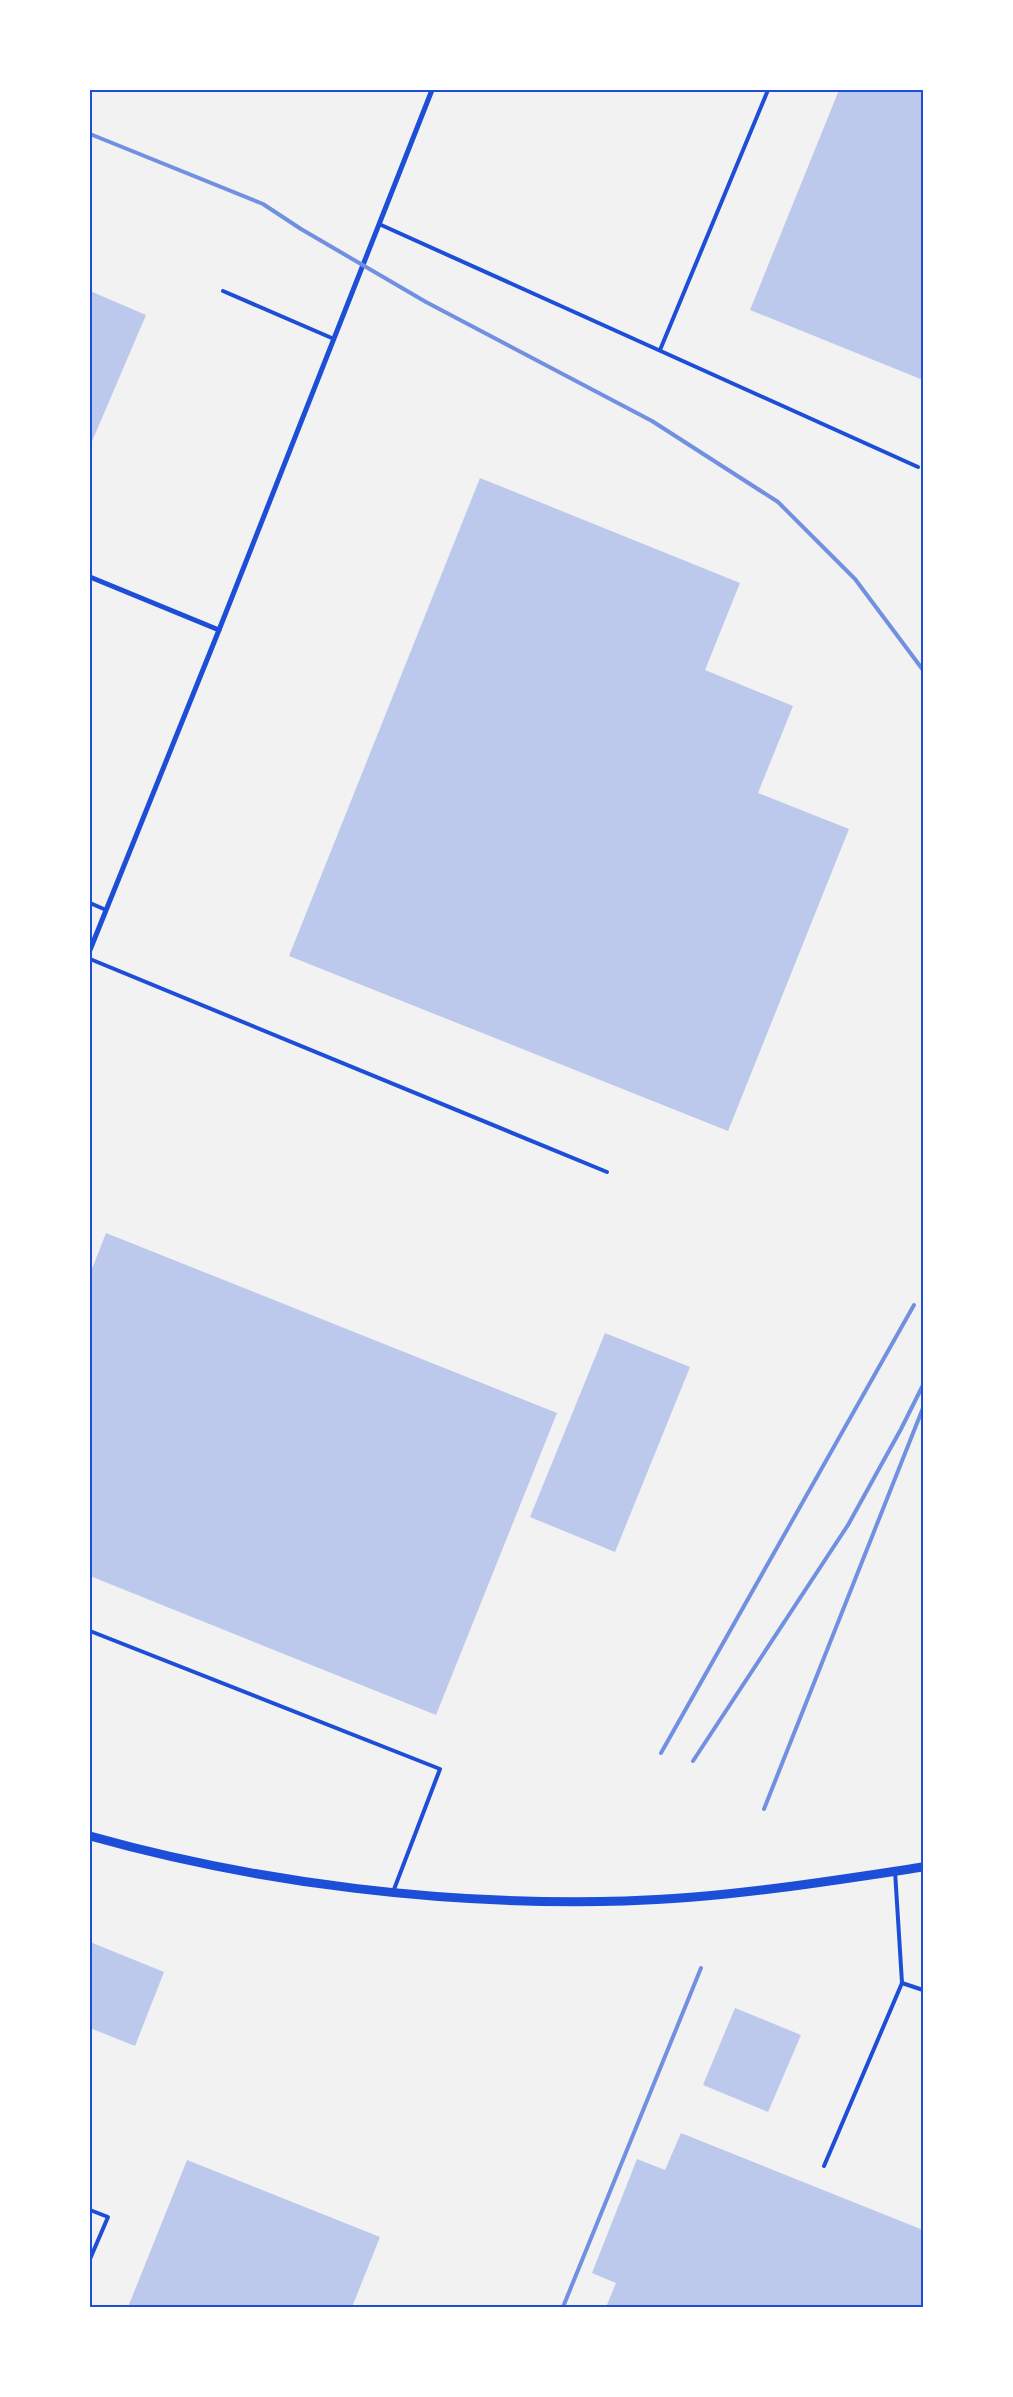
<svg xmlns="http://www.w3.org/2000/svg" width="1013" height="2397" font-family="Cabin,sans-serif">
  <style>
    .building { fill: #bdc9ec }
    .lines { fill: none; stroke-linecap: round; stroke-linejoin: round }
    .service { stroke: #1d4ed8; stroke-width: 4 }
    .minor { stroke: #1d4ed8; stroke-width: 5 }
    .tertiary { stroke: #1d4ed8; stroke-width: 9 }
    .rail { stroke: #7290e2; stroke-width: 4 }
    .neatline { fill: none; stroke: #1d4ed8; stroke-width: 2 }
  </style>
  <rect width="100%" height="100%" fill="#f2f2f2"/>
  <g class="building">
    <path d="M 839,90 L 923,90 L 923,380 L 750,310 Z"/>
    <path d="M 90,291 L 146,315 L 90,446 Z"/>
    <path d="M 480,478 L 740,583 L 705,670 L 793,706 L 758,793 L 849,829 L 728,1131 L 289,956 Z"/>
    <path d="M 106,1233 L 557,1413 L 436,1715 L 90,1576 L 90,1274 Z"/>
    <path d="M 605,1333 L 690,1367 L 615,1552 L 530,1517 Z"/>
    <path d="M 90,1942 L 164,1972 L 135,2046 L 90,2028 Z"/>
    <path d="M 735,2008 L 801,2035 L 768,2112 L 703,2085 Z"/>
    <path d="M 681,2133 L 923,2230 L 923,2307 L 606,2307 L 616,2283 L 592,2273 L 637,2159 L 665,2170 Z"/>
    <path d="M 187,2160 L 380,2237 L 352,2307 L 128,2307 Z"/>
  </g>
  <g class="lines">
    <g class="service">
      <path d="M 379,224 L 918,467"/>
      <path d="M 223,291 L 334,339"/>
      <path d="M 660,350 L 768,90"/>
      <path d="M 90,903 L 106,910"/>
      <path d="M 90,959 L 607,1172"/>
      <path d="M 90,1631 L 440,1769 L 393,1892"/>
      <path d="M 902,1983 L 923,1990"/>
      <path d="M 824,2166 L 902,1983 L 895,1871"/>
      <path d="M 90,2210 L 108,2217 L 90,2259"/>
    </g>
    <g class="minor">
      <path d="M 90,577 L 219,630"/>
      <path d="M 90,950 L 219,630 L 432,90"/>
    </g>
    <path class="tertiary" d="M 90,1836 C 261,1884 448,1906 625,1901 C 725,1898 824,1882 923,1867"/>
    <g class="rail">
      <path d="M 90,134 L 263,204 L 301,229 L 426,302 L 652,421 L 778,502 L 855,579 L 923,670"/>
      <path d="M 661,1753 L 914,1305"/>
      <path d="M 693,1761 L 848,1525 L 901,1429 L 923,1385"/>
      <path d="M 764,1809 L 923,1408"/>
      <path d="M 563,2307 L 701,1968"/>
    </g>
  </g>
  <rect width="1013" height="2397" fill="none" stroke="#ffffff" stroke-width="182"/>
  <rect x="91" y="91" width="831" height="2215" class="neatline"/>
</svg>
